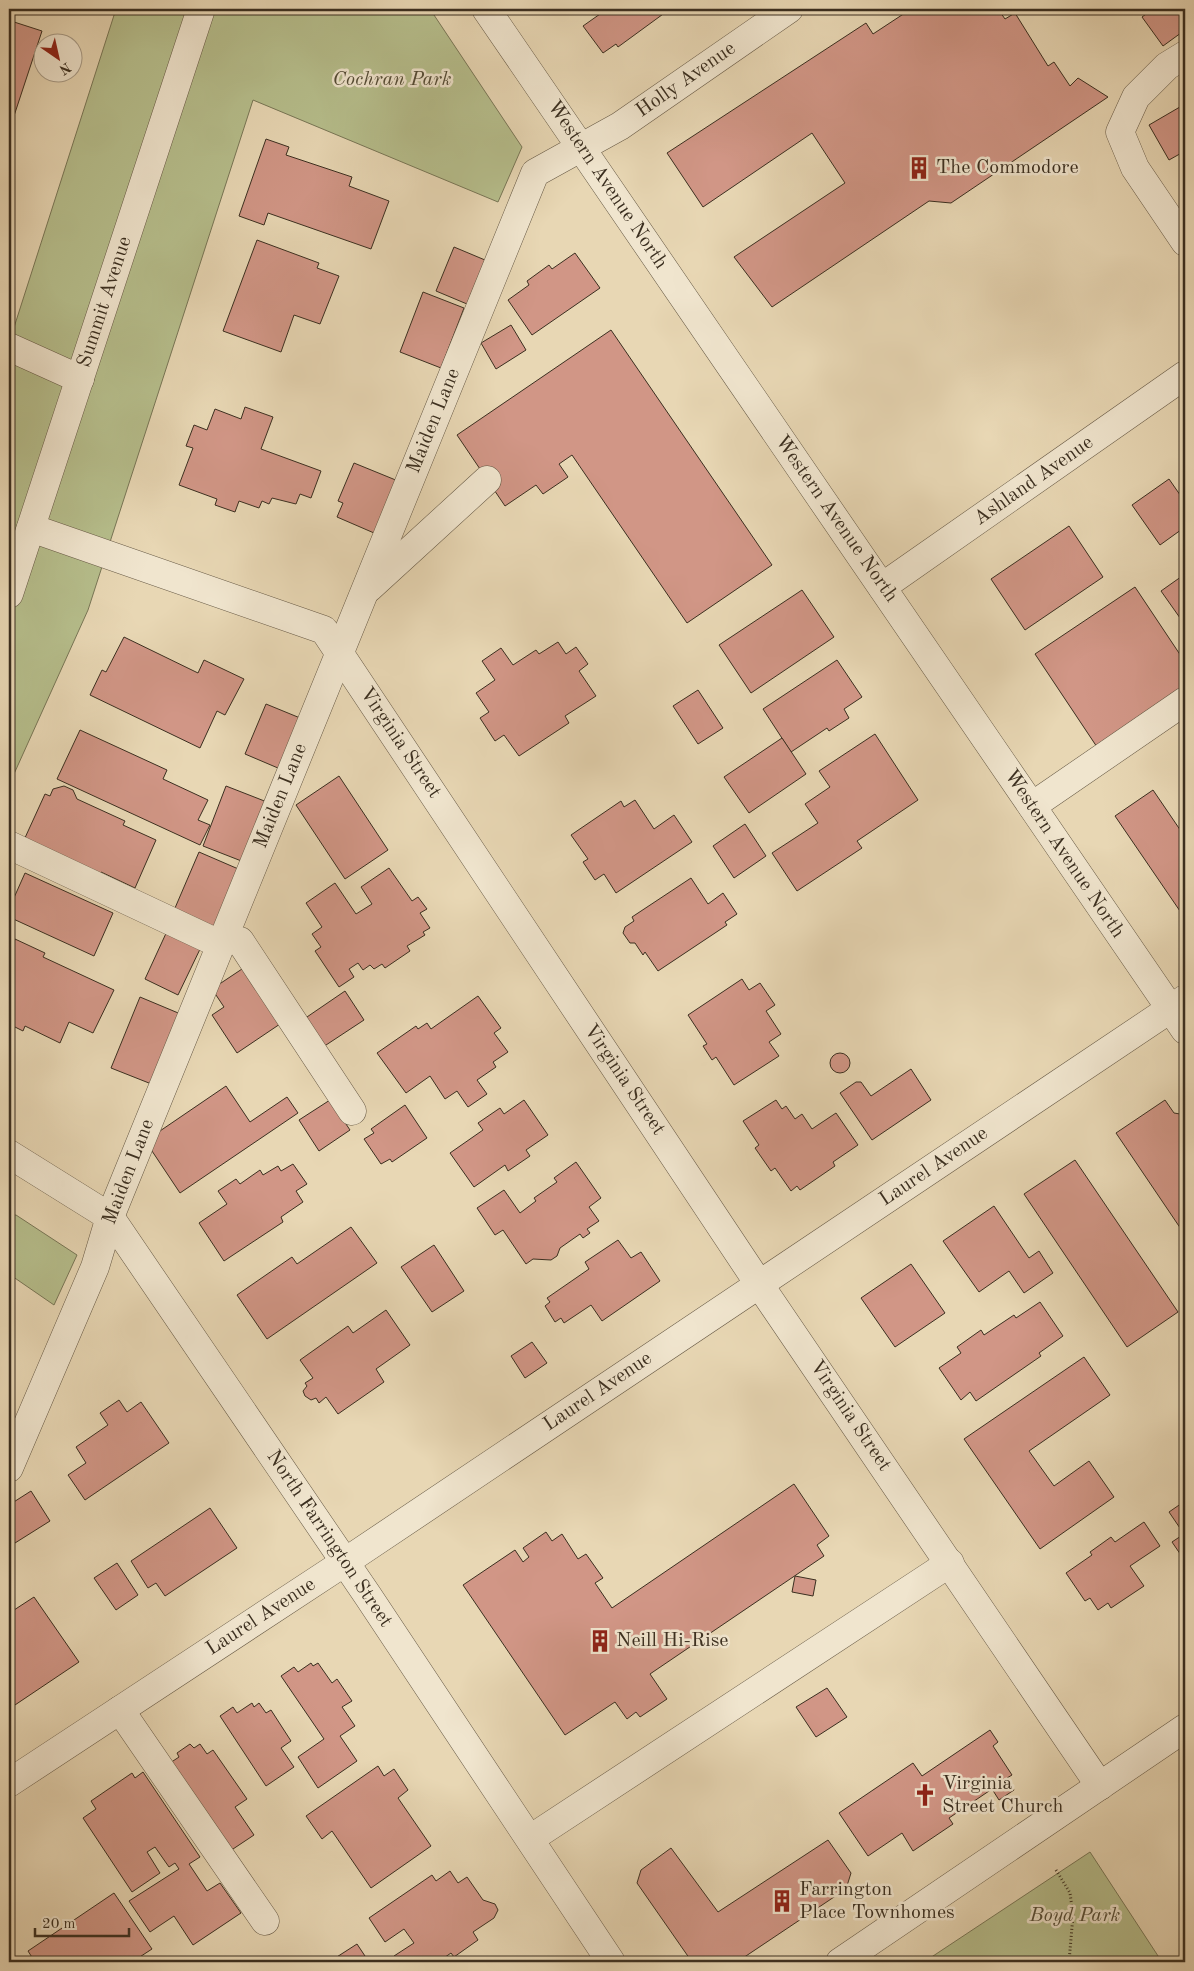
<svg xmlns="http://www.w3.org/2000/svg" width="1194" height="1971" font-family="'Old Standard TT',serif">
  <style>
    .green { fill: #b6be8c; stroke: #787656 }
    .building { fill: #d19686; stroke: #3b2f20 }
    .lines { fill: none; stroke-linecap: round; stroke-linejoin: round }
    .minor-casing { stroke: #665945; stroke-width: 29 }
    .path { stroke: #3b2f20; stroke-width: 3; stroke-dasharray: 1 2.5; stroke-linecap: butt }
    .minor { stroke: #f0e5ce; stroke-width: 28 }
    .labels { text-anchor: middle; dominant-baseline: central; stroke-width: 5; stroke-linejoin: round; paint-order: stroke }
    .park-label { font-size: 20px; font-style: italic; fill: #544c36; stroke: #f0e5ce }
    .street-label { font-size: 20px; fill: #3b2f20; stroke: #f0e5ce }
    .poi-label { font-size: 20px; fill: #3b2f20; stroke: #f0e5ce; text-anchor: start }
  </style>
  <rect width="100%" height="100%" fill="#e8d7b4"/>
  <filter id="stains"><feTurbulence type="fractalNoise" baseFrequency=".004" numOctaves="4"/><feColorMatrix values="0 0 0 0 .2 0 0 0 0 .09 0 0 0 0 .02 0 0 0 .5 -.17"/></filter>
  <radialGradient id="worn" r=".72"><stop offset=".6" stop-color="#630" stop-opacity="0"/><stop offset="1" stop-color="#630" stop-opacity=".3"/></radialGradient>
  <g class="green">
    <path d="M 116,9 L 430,9 L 522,147 L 498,202 L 253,100 L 88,610 L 9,785 L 9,343 Z"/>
    <path d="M 9,1215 L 16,1215 L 77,1255 L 54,1305 L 9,1274 Z"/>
    <path d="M 1090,1852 L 1162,1962 L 924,1962 Z"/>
  </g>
  <g class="building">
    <path d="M 596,9 L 670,9 L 618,47 L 616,44 L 603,53 L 583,26 L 600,14 Z"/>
    <path d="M 911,9 L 998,9 L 1005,19 L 1015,13 L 1048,66 L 1054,62 L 1070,86 L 1078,78 L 1108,97 L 951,203 L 929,201 L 772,307 L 734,257 L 845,183 L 812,133 L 703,207 L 667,153 L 866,23 L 873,34 Z"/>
    <path d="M 1153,9 L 1177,9 L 1185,21 L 1185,30 L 1163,46 L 1142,17 Z"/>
    <path d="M 11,21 L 42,31 L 9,131 L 9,28 Z"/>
    <path d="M 1185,104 L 1185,151 L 1169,160 L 1149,125 Z"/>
    <path d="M 266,139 L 289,147 L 286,155 L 352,177 L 349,186 L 389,201 L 371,249 L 268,213 L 264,225 L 239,216 Z"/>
    <path d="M 257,240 L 319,263 L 317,268 L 339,276 L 320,324 L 294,315 L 281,352 L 223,331 Z"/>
    <path d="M 454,247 L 485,260 L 467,304 L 436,291 Z"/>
    <path d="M 575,253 L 600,288 L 532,335 L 508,300 L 529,285 L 527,281 L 549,265 L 552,269 Z"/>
    <path d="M 423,292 L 464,308 L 441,368 L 400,352 Z"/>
    <path d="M 511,325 L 526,350 L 496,369 L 481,343 Z"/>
    <path d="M 611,330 L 772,565 L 687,623 L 572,455 L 559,464 L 568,477 L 543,494 L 536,485 L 505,506 L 457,435 Z"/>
    <path d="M 245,407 L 273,417 L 261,449 L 321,471 L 311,498 L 300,494 L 296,504 L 272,498 L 269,504 L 262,501 L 259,508 L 239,501 L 235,512 L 215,505 L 217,499 L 179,485 L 193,448 L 186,446 L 194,425 L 207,430 L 215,409 L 241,419 Z"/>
    <path d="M 354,463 L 403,483 L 381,536 L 337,517 L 343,503 L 338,501 Z"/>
    <path d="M 1169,479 L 1185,502 L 1185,527 L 1160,545 L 1132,505 Z"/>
    <path d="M 1069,526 L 1103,577 L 1025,630 L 991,579 Z"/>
    <path d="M 1185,574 L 1185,625 L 1161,591 Z"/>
    <path d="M 1135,587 L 1185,662 L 1185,688 L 1097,747 L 1035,654 Z"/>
    <path d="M 802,590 L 834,637 L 751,693 L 719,645 Z"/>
    <path d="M 124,637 L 198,673 L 204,660 L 244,679 L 225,715 L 217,711 L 200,748 L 90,695 L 102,670 L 106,672 Z"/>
    <path d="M 558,642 L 566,654 L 576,647 L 588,664 L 579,671 L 596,696 L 565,716 L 569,723 L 519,756 L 504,735 L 495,741 L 480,718 L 489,712 L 476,693 L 495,680 L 482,661 L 501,648 L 513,665 L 536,650 L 539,654 Z"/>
    <path d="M 837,660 L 862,697 L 844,709 L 849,718 L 829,731 L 827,728 L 791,752 L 763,709 Z"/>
    <path d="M 698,690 L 723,728 L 698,744 L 673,706 Z"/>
    <path d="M 266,704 L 305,720 L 285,771 L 245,754 Z"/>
    <path d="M 80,730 L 167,770 L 163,779 L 208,800 L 198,820 L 210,825 L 200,845 L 57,779 Z"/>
    <path d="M 875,734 L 918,800 L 857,841 L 862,848 L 797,891 L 772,853 L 818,823 L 805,804 L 830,787 L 819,771 Z"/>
    <path d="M 782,738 L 806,774 L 749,813 L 724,777 Z"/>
    <path d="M 339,776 L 388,850 L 345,879 L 296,805 Z"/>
    <path d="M 64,786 L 73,790 L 77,799 L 125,821 L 123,825 L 156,840 L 135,888 L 101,872 L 97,880 L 24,840 L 45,794 L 50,796 L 53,789 Z"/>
    <path d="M 226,786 L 267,802 L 244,862 L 203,846 Z"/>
    <path d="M 1153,790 L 1185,837 L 1185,912 L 1182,914 L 1115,816 Z"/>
    <path d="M 635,800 L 654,829 L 674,815 L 692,842 L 616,893 L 604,874 L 595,880 L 583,862 L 588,859 L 571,835 L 621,801 L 624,807 Z"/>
    <path d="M 745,824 L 766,856 L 734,878 L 713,846 Z"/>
    <path d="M 199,852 L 243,871 L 216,934 L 172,915 Z"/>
    <path d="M 389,868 L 412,901 L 418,897 L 427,909 L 420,913 L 430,928 L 423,932 L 425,935 L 407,946 L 410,951 L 385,968 L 382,964 L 374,969 L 370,965 L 363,970 L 358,963 L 349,969 L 354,977 L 339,987 L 315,951 L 321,947 L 312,934 L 322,927 L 306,903 L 335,883 L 356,914 L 372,904 L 361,887 Z"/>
    <path d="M 25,873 L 113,913 L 94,956 L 9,917 L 9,909 Z"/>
    <path d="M 691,878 L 708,904 L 723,893 L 737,914 L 725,922 L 727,925 L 658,971 L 645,952 L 643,955 L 635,943 L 630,943 L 623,933 L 625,927 L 634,921 L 632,917 Z"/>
    <path d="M 168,929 L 202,945 L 178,995 L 145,979 Z"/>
    <path d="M 15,939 L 45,953 L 43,957 L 114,990 L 93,1033 L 69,1022 L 60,1043 L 25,1026 L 23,1031 L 9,1024 L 9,941 L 14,943 Z"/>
    <path d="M 245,967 L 283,1022 L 237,1053 L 212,1015 L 224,1007 L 212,989 Z"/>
    <path d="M 742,979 L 749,990 L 760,983 L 775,1005 L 766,1011 L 781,1034 L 769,1042 L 779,1056 L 734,1085 L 716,1057 L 712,1060 L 703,1046 L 707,1044 L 688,1015 Z"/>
    <path d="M 345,991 L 364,1020 L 323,1047 L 304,1019 Z"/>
    <path d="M 478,996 L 501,1028 L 494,1033 L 508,1052 L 493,1062 L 496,1067 L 477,1080 L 487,1094 L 468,1107 L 457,1091 L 445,1099 L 430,1076 L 406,1093 L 377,1053 L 416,1026 L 418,1029 L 427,1023 L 431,1029 Z"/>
    <path d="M 140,997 L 183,1015 L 154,1085 L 111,1068 Z"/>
    <circle cx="840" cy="1063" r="10"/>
    <path d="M 911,1069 L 931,1100 L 872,1140 L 840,1093 L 856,1082 L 861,1082 L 871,1096 Z"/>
    <path d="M 226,1086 L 250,1122 L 287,1097 L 298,1113 L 180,1193 L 150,1148 L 157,1133 Z"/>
    <path d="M 330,1100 L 350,1130 L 319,1151 L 299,1120 Z"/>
    <path d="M 524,1100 L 548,1135 L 526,1150 L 530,1156 L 508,1171 L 505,1165 L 474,1187 L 450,1153 L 483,1130 L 478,1123 L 500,1108 L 504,1114 Z"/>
    <path d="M 776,1100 L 782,1109 L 786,1106 L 795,1119 L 802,1114 L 812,1129 L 836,1113 L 858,1145 L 833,1162 L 835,1166 L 800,1190 L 797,1186 L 791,1191 L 775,1168 L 771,1171 L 755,1148 L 759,1145 L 743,1121 Z"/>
    <path d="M 1165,1100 L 1174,1113 L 1180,1114 L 1185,1121 L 1185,1235 L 1116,1133 Z"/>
    <path d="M 405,1105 L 427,1138 L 392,1162 L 390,1159 L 381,1164 L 364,1139 L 374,1133 L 371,1129 Z"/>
    <path d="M 1075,1160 L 1178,1312 L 1127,1347 L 1024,1194 Z"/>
    <path d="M 576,1162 L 601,1198 L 589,1207 L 599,1221 L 587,1229 L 590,1233 L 583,1238 L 580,1234 L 560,1248 L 557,1256 L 551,1260 L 533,1259 L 526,1264 L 503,1230 L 495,1235 L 477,1208 L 504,1190 L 520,1213 L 536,1201 L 534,1198 L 557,1182 L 554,1178 Z"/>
    <path d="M 293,1164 L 307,1184 L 296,1191 L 303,1202 L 281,1217 L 283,1222 L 224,1261 L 199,1223 L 227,1204 L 218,1191 L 236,1179 L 240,1184 L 260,1170 L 263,1175 L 278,1166 L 281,1171 Z"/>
    <path d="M 994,1206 L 1029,1258 L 1039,1251 L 1053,1273 L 1024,1293 L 1009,1271 L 979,1292 L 943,1241 Z"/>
    <path d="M 351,1227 L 377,1263 L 267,1339 L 237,1295 L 292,1257 L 297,1264 Z"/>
    <path d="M 618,1240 L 631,1258 L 641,1252 L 660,1281 L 602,1321 L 591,1305 L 564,1323 L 561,1318 L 555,1322 L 545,1306 L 550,1302 L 547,1298 L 589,1269 L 585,1262 Z"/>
    <path d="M 434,1245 L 464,1291 L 432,1312 L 401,1267 Z"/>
    <path d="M 911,1264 L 945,1313 L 895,1347 L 861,1298 Z"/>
    <path d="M 1040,1302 L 1063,1336 L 1039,1353 L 1041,1356 L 976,1401 L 970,1392 L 961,1400 L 939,1368 L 961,1353 L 957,1347 L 981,1330 L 984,1335 L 1014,1315 L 1016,1318 Z"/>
    <path d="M 386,1310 L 410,1345 L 376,1369 L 384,1382 L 338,1414 L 326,1397 L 319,1403 L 316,1398 L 311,1400 L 305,1396 L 303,1391 L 307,1386 L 305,1383 L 313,1378 L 300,1360 L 348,1326 L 353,1333 Z"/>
    <path d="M 532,1342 L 547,1363 L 525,1378 L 511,1356 Z"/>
    <path d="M 1084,1357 L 1110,1395 L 1029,1451 L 1054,1486 L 1089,1461 L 1114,1497 L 1040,1549 L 964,1439 Z"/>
    <path d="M 119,1400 L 127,1412 L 141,1402 L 169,1443 L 85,1500 L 68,1475 L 86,1463 L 76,1447 L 108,1425 L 100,1413 Z"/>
    <path d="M 794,1484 L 829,1536 L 817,1545 L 824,1556 L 650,1674 L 667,1699 L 640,1717 L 636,1712 L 627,1719 L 615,1702 L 565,1735 L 463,1585 L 515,1550 L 523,1562 L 529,1557 L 523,1548 L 546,1532 L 552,1541 L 562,1534 L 578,1559 L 586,1554 L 603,1578 L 595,1583 L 612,1608 Z"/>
    <path d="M 31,1491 L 50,1521 L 15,1543 L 9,1533 L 9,1505 Z"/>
    <path d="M 1185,1501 L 1185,1561 L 1172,1542 L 1184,1534 L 1169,1512 Z"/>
    <path d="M 210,1508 L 237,1548 L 165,1596 L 156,1583 L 148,1588 L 131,1561 Z"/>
    <path d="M 1144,1522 L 1160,1546 L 1130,1566 L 1144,1586 L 1111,1608 L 1108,1603 L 1098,1610 L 1090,1598 L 1085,1601 L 1066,1573 L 1092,1555 L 1090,1552 L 1111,1537 L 1115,1542 Z"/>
    <path d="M 117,1563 L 138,1595 L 116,1610 L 94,1578 Z"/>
    <path d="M 795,1576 L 816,1580 L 813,1596 L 792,1592 Z"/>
    <path d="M 34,1597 L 79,1662 L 9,1709 L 9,1608 L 11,1612 Z"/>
    <path d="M 311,1663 L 313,1666 L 318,1663 L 332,1683 L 337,1679 L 352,1701 L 342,1707 L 355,1726 L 340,1736 L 357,1761 L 318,1788 L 298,1757 L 324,1739 L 281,1676 L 294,1667 L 298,1672 Z"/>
    <path d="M 827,1688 L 847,1717 L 816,1737 L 796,1707 Z"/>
    <path d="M 252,1703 L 254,1707 L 259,1703 L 266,1713 L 271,1710 L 291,1741 L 281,1748 L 294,1767 L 266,1786 L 220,1716 L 233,1707 L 237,1713 Z"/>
    <path d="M 990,1730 L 998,1742 L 993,1746 L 1012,1775 L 1007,1778 L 1014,1790 L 999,1800 L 992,1789 L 949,1818 L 953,1824 L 913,1851 L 902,1833 L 868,1856 L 839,1813 L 913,1763 L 922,1776 Z"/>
    <path d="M 190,1744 L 194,1748 L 200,1744 L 207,1754 L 213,1750 L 247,1799 L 235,1807 L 254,1835 L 227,1853 L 167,1765 L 179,1757 L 177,1753 Z"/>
    <path d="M 378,1766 L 384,1776 L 394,1769 L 408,1790 L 398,1798 L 431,1846 L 371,1888 L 332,1831 L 322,1839 L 306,1816 Z"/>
    <path d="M 143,1772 L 200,1857 L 189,1864 L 207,1891 L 220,1883 L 241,1913 L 193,1945 L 174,1916 L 150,1932 L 129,1901 L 179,1869 L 175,1863 L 169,1867 L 155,1847 L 147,1852 L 160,1873 L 132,1892 L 83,1818 L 96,1809 L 91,1801 L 132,1773 L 135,1778 Z"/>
    <path d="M 828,1840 L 851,1873 L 846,1889 L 737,1962 L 692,1962 L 637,1883 L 641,1870 L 671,1848 L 718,1912 Z"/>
    <path d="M 450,1871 L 458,1883 L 467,1877 L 483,1900 L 495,1904 L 498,1910 L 494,1918 L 473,1932 L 478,1940 L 454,1957 L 451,1953 L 438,1962 L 399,1962 L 394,1956 L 414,1943 L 404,1929 L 385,1942 L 369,1918 L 432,1875 L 436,1881 Z"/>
    <path d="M 114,1893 L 152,1949 L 132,1962 L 35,1962 L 28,1951 Z"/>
    <path d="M 357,1944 L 369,1962 L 329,1962 Z"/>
  </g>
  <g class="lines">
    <defs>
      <g id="minor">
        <path d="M 486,9 L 1185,1030"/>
        <path d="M 1185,55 L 1167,66 L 1136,97 L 1120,132 L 1135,168 L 1185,242"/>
        <path d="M 9,347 L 80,379"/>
        <path d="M 31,528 L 324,630 L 759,1284 L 1100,1786"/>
        <path d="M 882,587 L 1185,375"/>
        <path d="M 369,588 L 487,480"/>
        <path d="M 9,594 L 201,9"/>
        <path d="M 1032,806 L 1185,701"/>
        <path d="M 9,845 L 211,940 L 240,941 L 352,1111"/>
        <path d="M 9,1154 L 110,1217 L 368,1596 L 611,1962"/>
        <path d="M 9,1468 L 95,1267 L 110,1217 L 535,173 L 620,126 L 789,9"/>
        <path d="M 120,1710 L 265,1921"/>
        <path d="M 9,1783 L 345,1562 L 1185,999"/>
        <path d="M 530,1839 L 950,1563"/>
        <path d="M 840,1962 L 1185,1728"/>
      </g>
    </defs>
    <use href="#minor" class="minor-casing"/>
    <path class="path" d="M 1056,1870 L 1070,1893 L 1073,1915 L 1069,1962"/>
    <use href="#minor" class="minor"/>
  </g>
  <defs>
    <symbol id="building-bare" viewBox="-9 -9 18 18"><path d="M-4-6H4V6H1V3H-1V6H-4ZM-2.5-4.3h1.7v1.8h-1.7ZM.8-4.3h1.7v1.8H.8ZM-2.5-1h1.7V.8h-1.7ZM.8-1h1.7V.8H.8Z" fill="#8f2418" stroke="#f0e5ce" stroke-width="2.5" paint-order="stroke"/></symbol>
    <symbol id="church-bare" viewBox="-9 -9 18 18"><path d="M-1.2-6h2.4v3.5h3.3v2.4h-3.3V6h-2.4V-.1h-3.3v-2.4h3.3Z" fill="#8f2418" stroke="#f0e5ce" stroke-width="2.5" paint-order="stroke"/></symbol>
  </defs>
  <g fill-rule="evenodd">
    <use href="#building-bare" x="903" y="152" width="32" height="32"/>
    <use href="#building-bare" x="584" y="1625" width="32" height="32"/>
    <use href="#church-bare" x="909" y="1779" width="32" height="32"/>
    <use href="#building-bare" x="766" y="1885" width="32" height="32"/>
  </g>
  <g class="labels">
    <g class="park-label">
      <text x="392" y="80">Cochran Park</text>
      <text x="1075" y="1916">Boyd Park</text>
    </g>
    <g class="street-label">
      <text transform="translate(686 80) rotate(-35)">Holly Avenue</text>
      <text transform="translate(607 185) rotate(56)">Western Avenue North</text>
      <text transform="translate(105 302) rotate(-72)">Summit Avenue</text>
      <text transform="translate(434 421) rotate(-68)">Maiden Lane</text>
      <text transform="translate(1034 481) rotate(-35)">Ashland Avenue</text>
      <text transform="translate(836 519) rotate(55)">Western Avenue North</text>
      <text transform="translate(400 743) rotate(56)">Virginia Street</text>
      <text transform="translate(281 796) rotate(-68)">Maiden Lane</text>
      <text transform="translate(1064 854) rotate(56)">Western Avenue North</text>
      <text transform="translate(624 1080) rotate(56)">Virginia Street</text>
      <text transform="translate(934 1167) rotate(-34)">Laurel Avenue</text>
      <text transform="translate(129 1172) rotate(-69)">Maiden Lane</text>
      <text transform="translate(598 1392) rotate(-34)">Laurel Avenue</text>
      <text transform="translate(850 1416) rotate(56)">Virginia Street</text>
      <text transform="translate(329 1539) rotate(56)">North Farrington Street</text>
      <text transform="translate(261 1617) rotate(-33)">Laurel Avenue</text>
    </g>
    <g class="poi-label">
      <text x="936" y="168">The Commodore</text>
      <text x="616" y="1641">Neill Hi-Rise</text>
      <text x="942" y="1784">Virginia<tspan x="942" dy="23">Street Church</tspan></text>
      <text x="799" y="1890">Farrington<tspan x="799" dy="23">Place Townhomes</tspan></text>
    </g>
  </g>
  <rect width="1194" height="1971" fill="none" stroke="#e8d7b4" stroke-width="30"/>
  <rect x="10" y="10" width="1174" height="1951" fill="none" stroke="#3b2f20" stroke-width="2.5"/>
  <rect x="15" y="15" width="1164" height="1941" fill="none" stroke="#3b2f20"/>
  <g transform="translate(58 58) rotate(146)"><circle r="24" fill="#f0e5ce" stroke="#a89c88"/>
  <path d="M0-4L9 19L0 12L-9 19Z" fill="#8f2418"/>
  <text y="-8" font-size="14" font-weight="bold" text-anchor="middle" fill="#3b2f20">N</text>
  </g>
  <path d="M35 1928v8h94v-8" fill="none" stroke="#3b2f20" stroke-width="2.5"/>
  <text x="42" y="1928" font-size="15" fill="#3b2f20" stroke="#f0e5ce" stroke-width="4" paint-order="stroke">20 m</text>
  <rect width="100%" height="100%" filter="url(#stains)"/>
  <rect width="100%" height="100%" fill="url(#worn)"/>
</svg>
